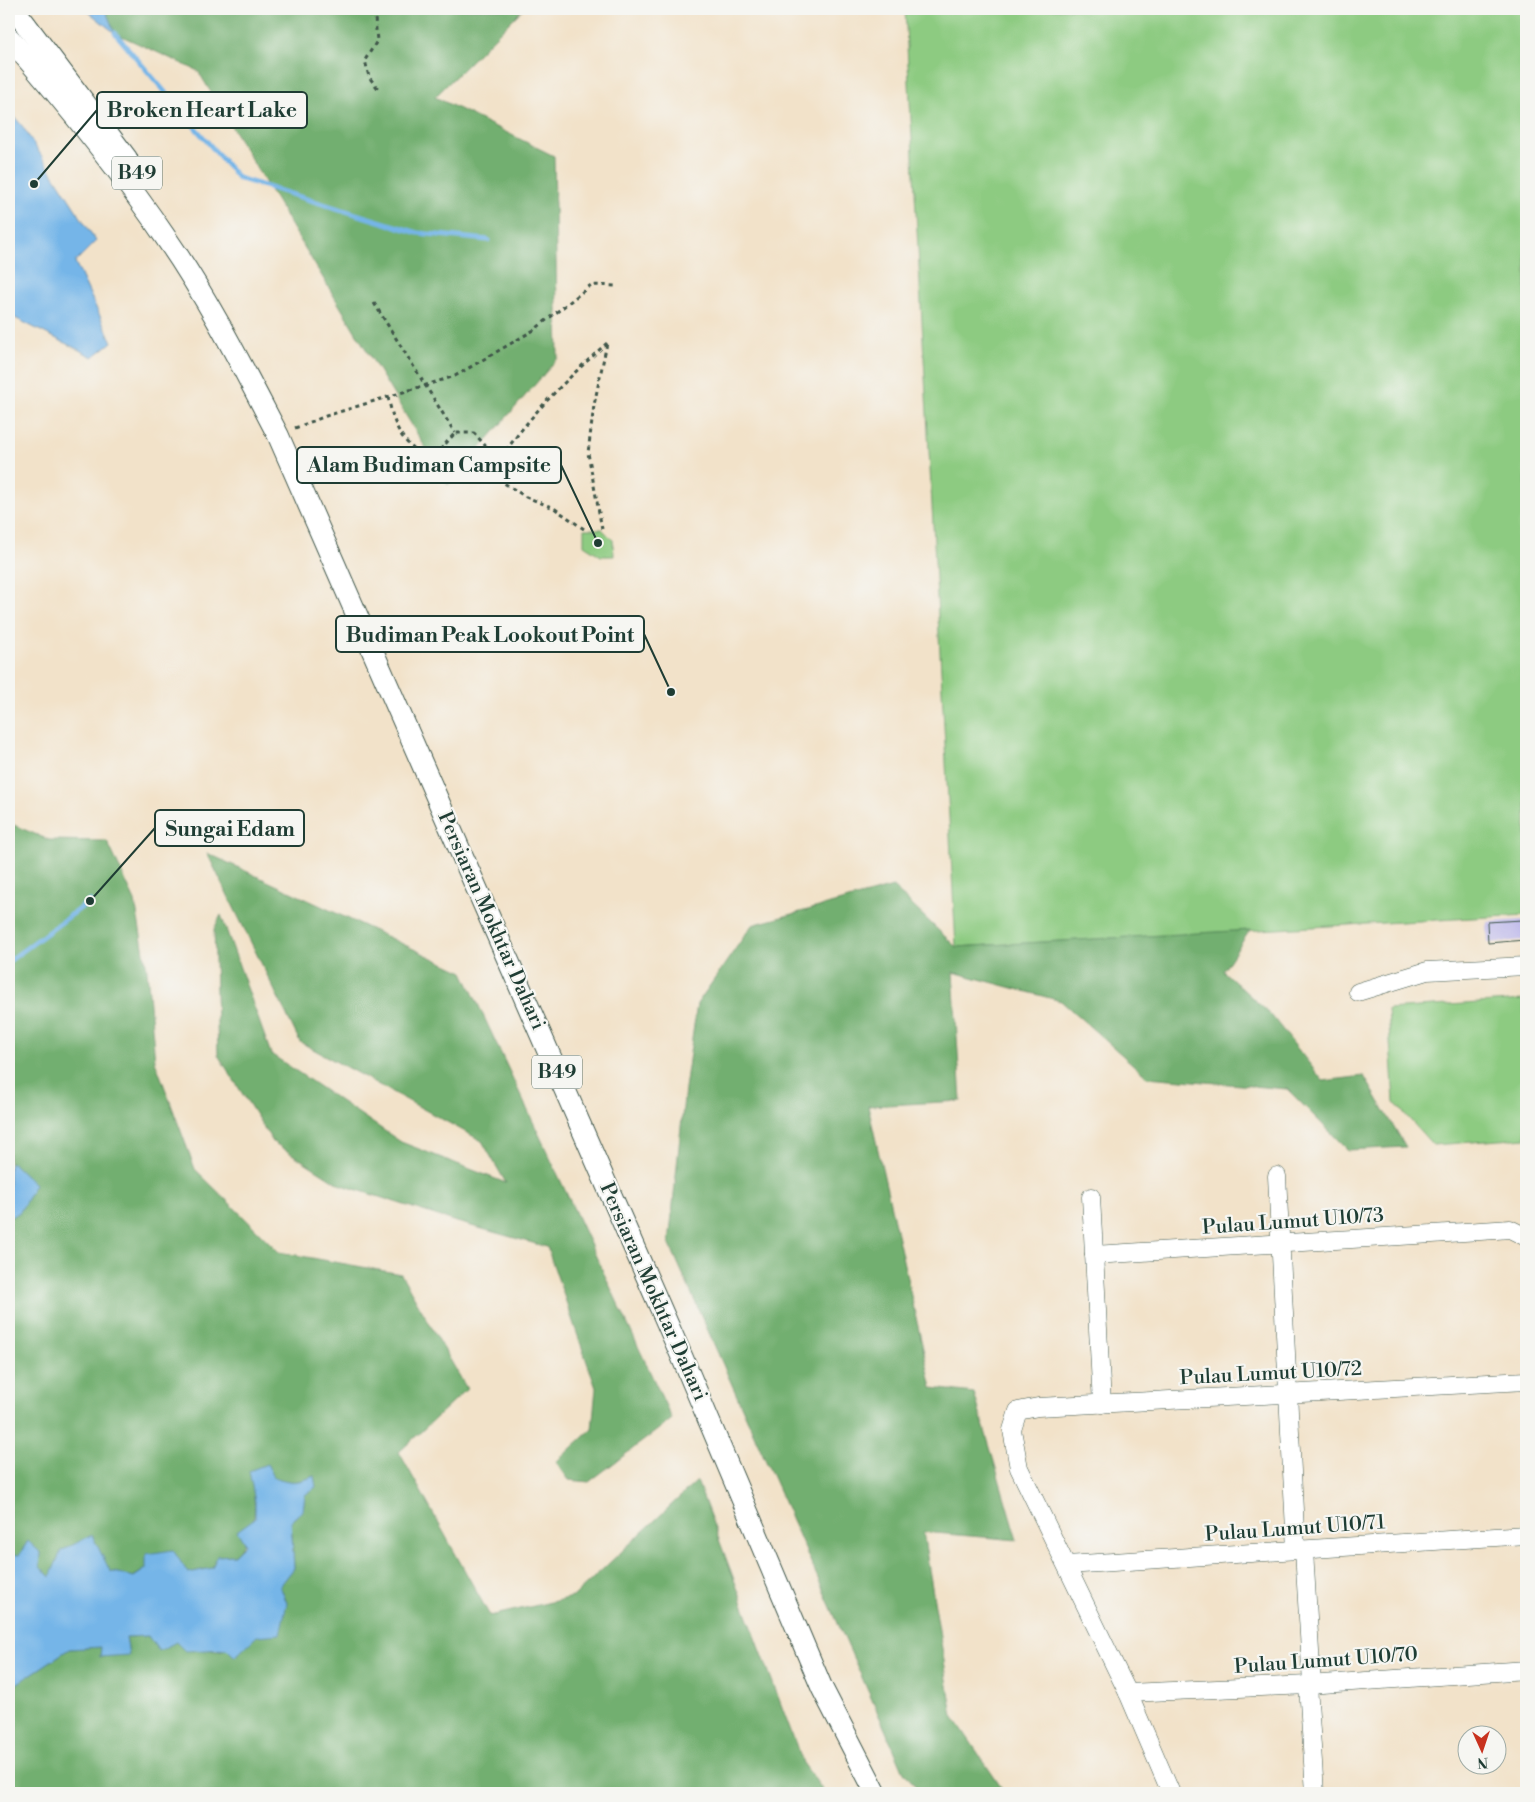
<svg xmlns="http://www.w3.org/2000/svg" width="1535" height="1802" font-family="'Libre Bodoni',serif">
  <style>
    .green { fill: #8dcb81; stroke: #56845a }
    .forest { fill: #72af6f; stroke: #487652 }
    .water { fill: #74b5e8; stroke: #4a798e }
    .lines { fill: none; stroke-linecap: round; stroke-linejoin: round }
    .stream { stroke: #74b5e8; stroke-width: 5 }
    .building { fill: #bfbaea }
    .minor-casing { stroke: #3f564a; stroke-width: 19 }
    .major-casing { stroke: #3f564a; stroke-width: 23 }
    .path { stroke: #3f564a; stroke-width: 3; stroke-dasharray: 4 4; stroke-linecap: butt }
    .minor { stroke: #fff; stroke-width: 18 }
    .major { stroke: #fff; stroke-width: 21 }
    .labels { text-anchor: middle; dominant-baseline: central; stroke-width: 4.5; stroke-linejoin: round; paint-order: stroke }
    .shield { fill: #f6f6f2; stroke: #60746d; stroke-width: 1 }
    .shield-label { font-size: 19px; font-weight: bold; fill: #1f3d34 }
    .street-label { font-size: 20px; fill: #1f3d34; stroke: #f6f6f2 }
    .leader { fill: none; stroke: #1f3d34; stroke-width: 2 }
    .callout-dot { fill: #1f3d34; stroke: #f6f6f2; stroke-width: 2 }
    .callout { fill: #f6f6f2; stroke: #1f3d34; stroke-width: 2 }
    .callout-label { font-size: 21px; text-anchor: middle; font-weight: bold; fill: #1f3d34 }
  </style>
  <rect width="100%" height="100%" fill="#f6f6f2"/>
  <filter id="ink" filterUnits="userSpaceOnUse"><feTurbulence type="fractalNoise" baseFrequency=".02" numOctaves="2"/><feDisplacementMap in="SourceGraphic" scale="10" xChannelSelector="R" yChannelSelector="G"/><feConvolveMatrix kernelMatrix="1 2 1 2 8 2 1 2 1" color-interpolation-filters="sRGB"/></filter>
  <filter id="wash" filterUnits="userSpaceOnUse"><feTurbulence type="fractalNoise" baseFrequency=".0096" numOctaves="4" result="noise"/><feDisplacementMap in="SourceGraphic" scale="20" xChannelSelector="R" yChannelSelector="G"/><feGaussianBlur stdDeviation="1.12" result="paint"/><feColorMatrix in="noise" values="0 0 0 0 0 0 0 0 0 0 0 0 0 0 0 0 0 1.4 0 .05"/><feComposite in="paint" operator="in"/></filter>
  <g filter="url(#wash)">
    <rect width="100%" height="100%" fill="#f2e2c9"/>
    <g class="green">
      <path d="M 905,9 L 1526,9 L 1526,915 L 956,947 Z"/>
      <path d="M 584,529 L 602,529 L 613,540 L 614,556 L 601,556 L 584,545 Z"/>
      <path d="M 1524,1000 L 1526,1138 L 1433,1145 L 1394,1102 L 1388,1009 Z"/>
    </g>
    <g class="forest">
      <path d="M 105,9 L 523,9 L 435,97 L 554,156 L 558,358 L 448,485 L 198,71 L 115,33 Z"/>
      <path d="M 9,823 L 49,840 L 107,841 L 135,901 L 147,970 L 155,1061 L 195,1169 L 279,1252 L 401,1274 L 467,1389 L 399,1452 L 490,1616 L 573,1597 L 697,1481 L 803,1763 L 825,1793 L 9,1793 L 9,1689 L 69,1649 L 102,1647 L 100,1657 L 129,1654 L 126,1637 L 148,1636 L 216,1651 L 228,1649 L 235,1656 L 287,1603 L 280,1586 L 294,1568 L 291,1521 L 303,1510 L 305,1495 L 314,1476 C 287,1488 277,1478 250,1471 C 256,1505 260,1528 234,1555 L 217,1556 L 212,1568 L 188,1573 L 146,1569 L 133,1577 L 109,1571 L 92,1535 L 50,1577 L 40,1566 L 27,1542 L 19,1556 L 9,1554 L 9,1218 L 20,1211 L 13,1164 L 9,1164 Z"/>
      <path d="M 207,853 L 463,972 L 672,1419 L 589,1482 L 569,1480 L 556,1462 L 592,1429 L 596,1388 L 547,1247 L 457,1222 L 339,1184 L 273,1142 L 218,1055 L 214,929 L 221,915 L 271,1054 L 401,1142 L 506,1183 L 482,1141 L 300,1042 Z"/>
      <path d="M 893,887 L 956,947 L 1250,930 L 1223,971 L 1271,1015 L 1323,1081 L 1364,1076 L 1406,1147 L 1348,1150 L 1287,1089 L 1147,1077 L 1061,1001 L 953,972 L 961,1101 L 868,1106 L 932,1388 L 974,1393 L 1017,1540 L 923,1532 L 953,1716 L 1005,1793 L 921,1793 L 904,1772 L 669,1243 L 685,1088 L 697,1004 L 752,925 Z"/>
    </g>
    <g class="water">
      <path d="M 85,9 L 105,9 L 115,33 Z"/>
      <path d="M 9,110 L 23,127 L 96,241 L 75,262 L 112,342 L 93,357 L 9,315 Z"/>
      <path d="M 13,1163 L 35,1184 L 20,1212 L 9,1218 L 9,1164 Z"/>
      <path d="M 267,1464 L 274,1477 C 291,1483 298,1483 314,1476 L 316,1487 L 305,1495 L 303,1510 L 291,1521 L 294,1568 L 280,1586 L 287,1603 L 280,1634 L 257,1636 L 235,1657 L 227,1649 L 185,1651 L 176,1642 L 159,1651 L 148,1636 L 126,1637 L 129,1655 L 100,1657 L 101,1647 L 69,1649 L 9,1689 L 9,1554 L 19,1555 L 28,1541 L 41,1553 L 40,1566 L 50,1577 L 61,1551 L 92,1535 L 110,1571 L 134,1577 L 146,1569 L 146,1554 L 173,1550 L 188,1573 L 212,1568 L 217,1556 L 234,1555 L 245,1544 L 237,1531 L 255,1518 L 255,1501 L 249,1471 Z"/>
    </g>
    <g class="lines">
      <g class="stream">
        <path d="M 115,33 L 238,178 L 418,233 L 488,240"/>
        <path d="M 9,961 L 90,901"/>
      </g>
    </g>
    <g id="blocks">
      <path class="building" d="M 1523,920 L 1525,940 L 1488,943 L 1487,922 Z"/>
    </g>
  </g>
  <g filter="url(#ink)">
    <use href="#blocks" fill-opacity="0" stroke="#3f564a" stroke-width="1"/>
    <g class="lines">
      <defs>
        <g id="minor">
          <path d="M 1358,992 L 1427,971 L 1526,966"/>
          <path d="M 1277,1176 L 1296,1550"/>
          <path d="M 1091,1197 L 1102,1404"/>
          <path d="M 1094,1255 L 1496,1230 L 1510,1229 L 1526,1237"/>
          <path d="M 1304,1550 L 1312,1685"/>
          <path d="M 1067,1565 L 1526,1535"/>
          <path d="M 1308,1685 L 1315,1793"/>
          <path d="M 1128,1693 L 1308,1685 L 1526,1670"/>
          <path d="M 1171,1793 L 1128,1693 L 1019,1468 L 1012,1430 L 1018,1411 L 1038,1407 L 1526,1381"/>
        </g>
        <g id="major">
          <path d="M 14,9 L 127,159"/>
          <path d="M 9,38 C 66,103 120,170 168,241 C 210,302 244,370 278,435 L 682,1357 L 822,1688 L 876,1793"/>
        </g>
      </defs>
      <use href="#minor" class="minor-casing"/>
      <use href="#major" class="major-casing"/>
      <g class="path">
        <path d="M 363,9 L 375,18 L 377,41 L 365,60 L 369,77 L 380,91"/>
        <path d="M 374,303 L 455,433"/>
        <path d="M 388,397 C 394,423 397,435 418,453 L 439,451 L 455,433 L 474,433 L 499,461"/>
        <path d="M 295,428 L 326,416 L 455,376 L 534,330 L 591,285 L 617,286"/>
        <path d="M 584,529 L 554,508 L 526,497 L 504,483 L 499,461 C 529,415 567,379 607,343"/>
        <path d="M 602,529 L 588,453 L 594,405 L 607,343"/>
      </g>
      <use href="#minor" class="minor"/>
      <use href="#major" class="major"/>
    </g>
  </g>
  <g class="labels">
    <g class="shield">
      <rect x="112" y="156.5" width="50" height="33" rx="4"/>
      <rect x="532" y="1055.5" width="50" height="33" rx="4"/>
    </g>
    <g class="shield-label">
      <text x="137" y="173">B49</text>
      <text x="557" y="1072">B49</text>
    </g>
    <g class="street-label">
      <text transform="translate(491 921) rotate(66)">Persiaran Mokhtar Dahari</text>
      <text transform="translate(1293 1222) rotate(-4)">Pulau Lumut U10/73</text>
      <text transform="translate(653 1292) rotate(66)">Persiaran Mokhtar Dahari</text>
      <text transform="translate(1271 1374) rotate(-3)">Pulau Lumut U10/72</text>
      <text transform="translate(1295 1529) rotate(-4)">Pulau Lumut U10/71</text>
      <text transform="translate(1326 1661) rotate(-4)">Pulau Lumut U10/70</text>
    </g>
  </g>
  <path class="leader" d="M34 184L97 110M598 543L561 465M671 692L644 634M90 901L155 828"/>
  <g class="callout-dot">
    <circle cx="34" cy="184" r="5"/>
    <circle cx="598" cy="543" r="5"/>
    <circle cx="671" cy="692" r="5"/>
    <circle cx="90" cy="901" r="5"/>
  </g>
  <g class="callout">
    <rect x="97" y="92" width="210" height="36" rx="5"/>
    <rect x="297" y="447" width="264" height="36" rx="5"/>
    <rect x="336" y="616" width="308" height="36" rx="5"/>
    <rect x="155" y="810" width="149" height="36" rx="5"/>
  </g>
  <g class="callout-label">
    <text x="202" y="117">Broken Heart Lake</text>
    <text x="429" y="472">Alam Budiman Campsite</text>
    <text x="490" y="642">Budiman Peak Lookout Point</text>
    <text x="230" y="836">Sungai Edam</text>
  </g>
  <rect width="1535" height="1802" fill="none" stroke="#f6f6f2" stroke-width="30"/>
  <g transform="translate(1482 1750) rotate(177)"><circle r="24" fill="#f6f6f2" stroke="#a0aca6"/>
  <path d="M0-4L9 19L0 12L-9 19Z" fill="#c8321e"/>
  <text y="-8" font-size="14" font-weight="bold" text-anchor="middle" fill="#1f3d34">N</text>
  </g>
</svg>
